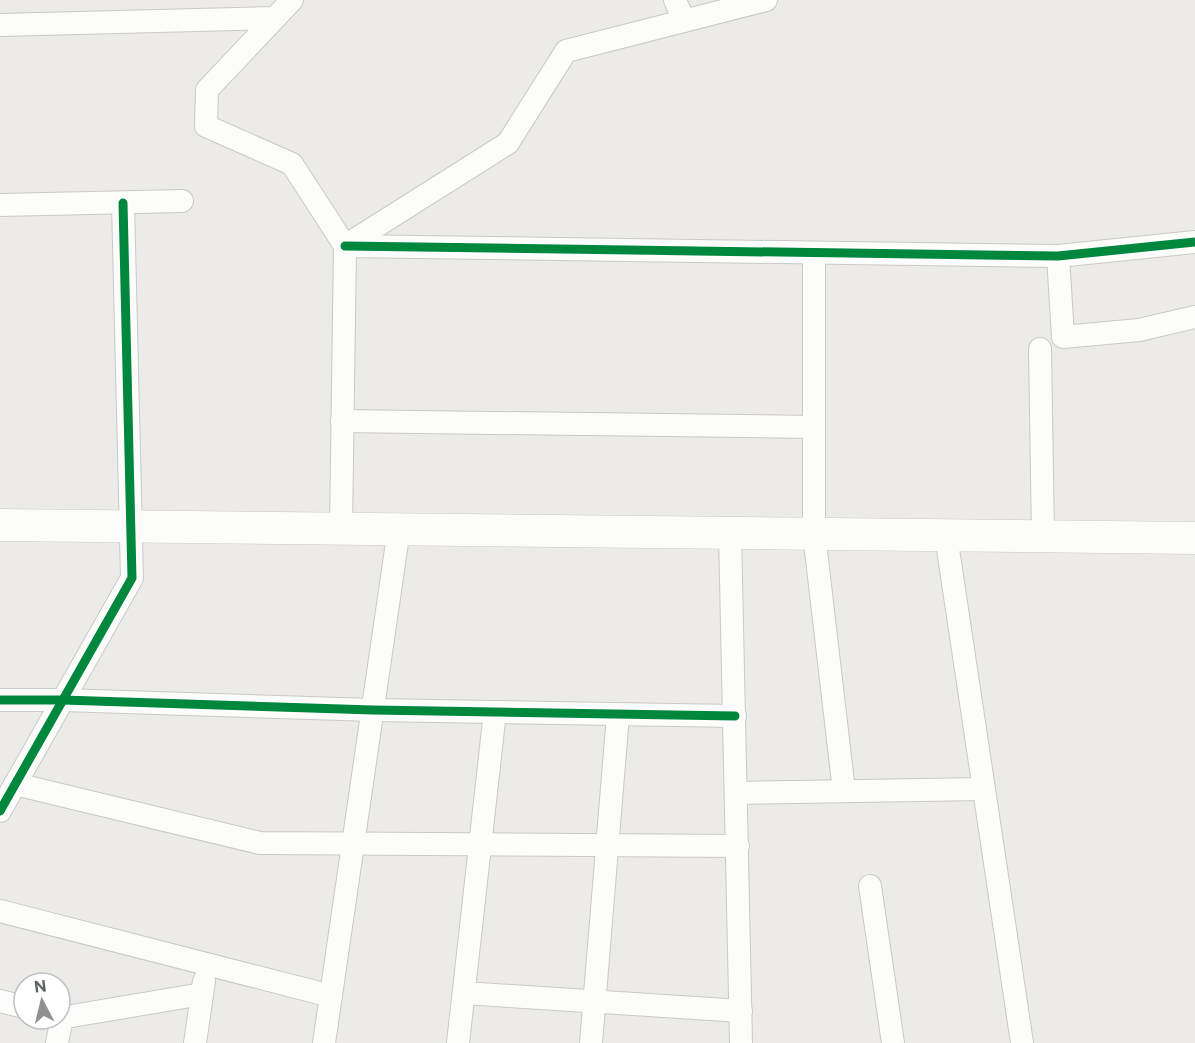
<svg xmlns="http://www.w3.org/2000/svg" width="1195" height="1043" font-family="'Public Sans',sans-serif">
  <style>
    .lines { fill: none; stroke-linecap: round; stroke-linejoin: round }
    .minor-casing { stroke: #c8c9c9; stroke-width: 24 }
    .secondary-casing { stroke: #c8c9c8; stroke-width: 33 }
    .minor { stroke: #fcfcfb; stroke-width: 22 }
    .secondary { stroke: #fcfcfb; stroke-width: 32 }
    .cycleway-casing { stroke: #fff; stroke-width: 13 }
    .cycleway { stroke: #00873e; stroke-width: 9 }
  </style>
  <rect width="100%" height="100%" fill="#ecebe7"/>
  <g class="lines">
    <defs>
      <g id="minor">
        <path d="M 292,0 L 207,90 L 206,126 L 292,164 L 345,246 L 341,529"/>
        <path d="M 675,0 L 684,21"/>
        <path d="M 0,25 L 275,18"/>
        <path d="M 0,205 L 182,201"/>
        <path d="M 345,246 L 1058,256 L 1195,242"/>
        <path d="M 345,246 L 508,143 L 566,51 L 766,0"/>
        <path d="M 814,253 L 814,534 L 844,791"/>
        <path d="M 1058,256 L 1063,337 L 1139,330 L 1195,317"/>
        <path d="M 1040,349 L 1043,537"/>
        <path d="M 342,421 L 814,427"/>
        <path d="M 730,533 L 741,1043"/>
        <path d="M 946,536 L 1022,1043"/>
        <path d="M 0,700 L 63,700 L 373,710 L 735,716"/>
        <path d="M 15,784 L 260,843 L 738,846"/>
        <path d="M 737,793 L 984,789"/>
        <path d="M 0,811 L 132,578 L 123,203"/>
        <path d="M 870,886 L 893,1043"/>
        <path d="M 0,911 L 331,996"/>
        <path d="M 464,993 L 741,1011"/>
        <path d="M 0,1001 L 24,1007"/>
        <path d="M 60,1018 L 202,994"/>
        <path d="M 57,1043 L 62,1018"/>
        <path d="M 195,1043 L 204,981"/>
        <path d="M 324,1043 L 399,529"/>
        <path d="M 458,1043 L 495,712"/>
        <path d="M 591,1043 L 618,715"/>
      </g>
      <path id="secondary" d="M 0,525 L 1195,538"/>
    </defs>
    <use href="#minor" class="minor-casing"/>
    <use href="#secondary" class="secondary-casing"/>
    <use href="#minor" class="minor"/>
    <use href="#secondary" class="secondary"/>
    <defs>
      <g id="cycleway">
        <path d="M 345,246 L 1058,256 L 1195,242"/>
        <path d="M 0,700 L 63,700 L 373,710 L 735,716"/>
        <path d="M 0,811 L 132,578 L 123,203"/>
      </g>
    </defs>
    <use href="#cycleway" class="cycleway-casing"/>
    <use href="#cycleway" class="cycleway"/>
  </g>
  <g transform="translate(42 1001) rotate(353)"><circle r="28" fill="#ffffff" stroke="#bec0c1" stroke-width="1.5"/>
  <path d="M0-4.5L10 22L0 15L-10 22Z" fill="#8e9192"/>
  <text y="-9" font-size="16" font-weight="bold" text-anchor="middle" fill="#5c6165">N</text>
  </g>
</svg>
